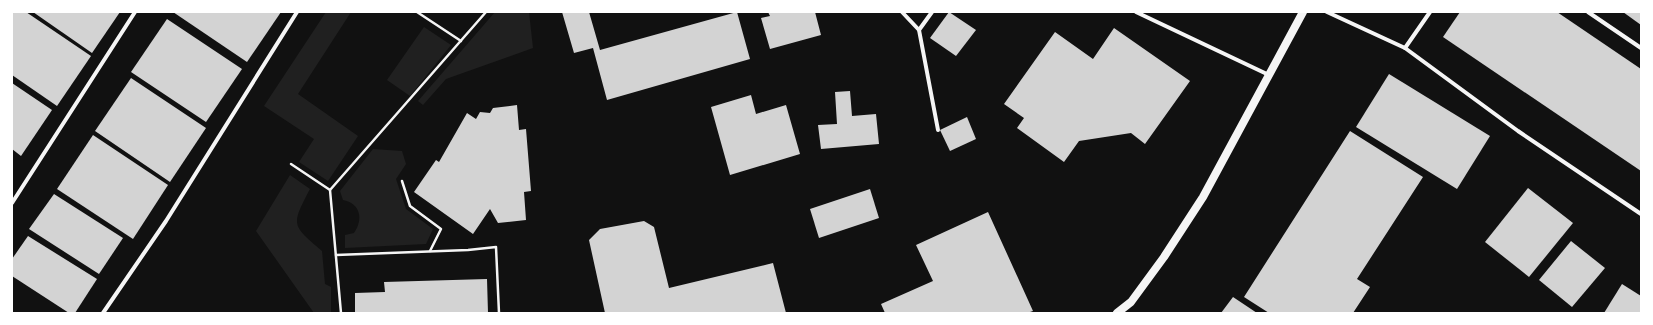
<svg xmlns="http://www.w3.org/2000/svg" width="1653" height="325" font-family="'DM Sans',sans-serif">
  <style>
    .green { fill: #202020 }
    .building { fill: #d3d3d3 }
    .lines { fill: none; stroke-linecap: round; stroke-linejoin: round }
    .path { stroke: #f5f5f5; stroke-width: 2.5 }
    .minor { stroke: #f5f5f5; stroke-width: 4 }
    .secondary { stroke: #f5f5f5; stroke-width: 8 }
  </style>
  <rect width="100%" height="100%" fill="#111"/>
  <g class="green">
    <path d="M 326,12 L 351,12 L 298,94 L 358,136 L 328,181 L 299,162 L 314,139 L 264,106 Z"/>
    <path d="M 495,12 L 529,12 L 533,48 L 446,79 L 423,105 L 418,101 Z"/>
    <path d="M 424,27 L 451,45 L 410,96 L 387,80 Z"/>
    <path d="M 373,149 L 402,151 L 406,164 L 396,179 L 406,209 L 433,229 L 426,244 L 345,248 L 345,235 L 354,233 C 364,219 360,203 343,200 L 340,191 Z"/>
    <path d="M 290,175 L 310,189 C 291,225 291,225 322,251 L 325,284 L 331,287 L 331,313 L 314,313 L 256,231 Z"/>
  </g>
  <g class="building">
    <path d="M 12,12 L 26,12 L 91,56 L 57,106 L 12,75 Z"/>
    <path d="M 33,12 L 120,12 L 92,53 Z"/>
    <path d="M 173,12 L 281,12 L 247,62 Z"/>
    <path d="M 562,12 L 589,12 L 600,50 L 737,12 L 750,59 L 607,100 L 593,48 L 574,53 Z"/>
    <path d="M 768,12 L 815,12 L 821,35 L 770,49 L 761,18 L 770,16 Z"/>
    <path d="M 949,12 L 976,30 L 956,56 L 930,38 Z"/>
    <path d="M 1460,12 L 1557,12 L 1641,69 L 1641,171 L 1443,37 Z"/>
    <path d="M 1623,12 L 1641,12 L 1641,25 Z"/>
    <path d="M 167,19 L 242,69 L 206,122 L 131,72 Z"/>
    <path d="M 1114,28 L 1190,81 L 1145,144 L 1131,133 L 1079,141 L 1064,162 L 1017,128 L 1024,118 L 1004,104 L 1055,32 L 1093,59 Z"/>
    <path d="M 1389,74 L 1490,136 L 1457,189 L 1356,127 Z"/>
    <path d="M 131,78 L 206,128 L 170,182 L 95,131 Z"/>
    <path d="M 12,83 L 52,110 L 21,156 L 12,149 Z"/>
    <path d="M 850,91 L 852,116 L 876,114 L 879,144 L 821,149 L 818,125 L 837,124 L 835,92 Z"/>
    <path d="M 751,95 L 756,114 L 786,105 L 800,154 L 730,175 L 711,107 Z"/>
    <path d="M 517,105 L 519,130 L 526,129 L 531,191 L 524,192 L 526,220 L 498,223 L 490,209 L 473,234 L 414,192 L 436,160 L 439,162 L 467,113 L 476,119 L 480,112 L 490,113 L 493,108 Z"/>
    <path d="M 967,117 L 976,139 L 950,151 L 940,130 Z"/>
    <path d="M 1350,131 L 1423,177 L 1357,279 L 1370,287 L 1353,313 L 1269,313 L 1244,297 Z"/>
    <path d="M 93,135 L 168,185 L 133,239 L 57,189 Z"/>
    <path d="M 1528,188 L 1573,223 L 1529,277 L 1485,242 Z"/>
    <path d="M 870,189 L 879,218 L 819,238 L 810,209 Z"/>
    <path d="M 54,194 L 123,238 L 99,274 L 29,229 Z"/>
    <path d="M 988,212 L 1033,311 L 1027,313 L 885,313 L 881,304 L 933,281 L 916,245 Z"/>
    <path d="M 644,221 L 654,227 L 669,288 L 773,263 L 786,313 L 605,313 L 589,240 L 600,229 Z"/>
    <path d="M 28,236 L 97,279 L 75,313 L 69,313 L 12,276 L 12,259 Z"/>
    <path d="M 1571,241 L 1605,268 L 1572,307 L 1539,280 Z"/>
    <path d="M 487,279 L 488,313 L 355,313 L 355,293 L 385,292 L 384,282 Z"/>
    <path d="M 1622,284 L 1641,296 L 1641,313 L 1604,313 Z"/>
    <path d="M 1233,297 L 1257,313 L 1221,313 Z"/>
  </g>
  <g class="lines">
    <g class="path">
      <path d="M 417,12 L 461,41"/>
      <path d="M 291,164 L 330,190"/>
      <path d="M 402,181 L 410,206 L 441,229 L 430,251"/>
      <path d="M 336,255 L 468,250 L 496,247 L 499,313"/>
      <path d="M 341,313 L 330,190 L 486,12"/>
    </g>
    <g class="minor">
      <path d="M 902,12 L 919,30"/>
      <path d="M 932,12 L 919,30 L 938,130"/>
      <path d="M 1136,12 L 1269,75"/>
      <path d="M 1327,12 L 1405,48 L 1518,131 L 1641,214"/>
      <path d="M 1588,12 L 1641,48"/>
      <path d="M 1405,48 L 1430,12"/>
      <path d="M 12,203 L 135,12"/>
      <path d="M 103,313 L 166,221 L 297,12"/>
    </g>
    <path class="secondary" d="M 1117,313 L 1131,302 L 1164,257 L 1203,197 L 1303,12"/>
  </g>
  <rect width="1653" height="325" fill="none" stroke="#ffffff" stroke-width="26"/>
</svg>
